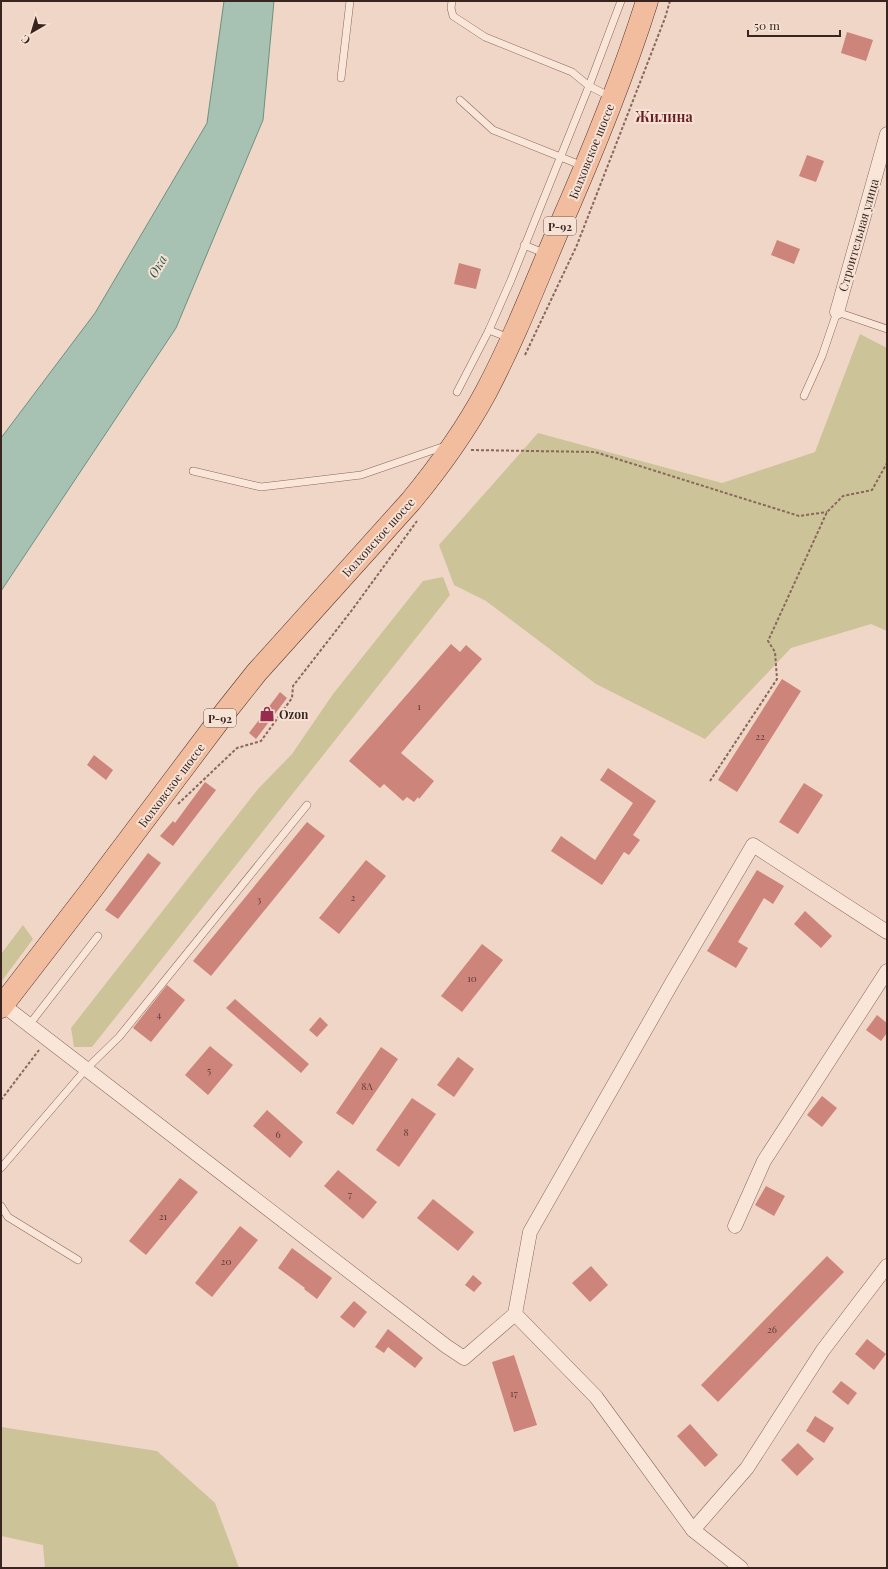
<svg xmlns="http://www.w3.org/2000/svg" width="888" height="1569" font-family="'Playfair Display',serif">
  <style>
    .green { fill: #cdc399 }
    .water { fill: #a7c2b2; stroke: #6d917d }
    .building { fill: #cd847b }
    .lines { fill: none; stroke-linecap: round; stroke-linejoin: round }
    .service-casing { stroke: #8a665b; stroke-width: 8 }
    .minor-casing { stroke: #8a665b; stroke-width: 15 }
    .primary-casing { stroke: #58362f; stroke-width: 23 }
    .path { stroke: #8a665b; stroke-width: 2; stroke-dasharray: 3 2; stroke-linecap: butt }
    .service { stroke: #f9e6d9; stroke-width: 7 }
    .minor { stroke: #f9e6d9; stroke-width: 14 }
    .primary { stroke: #f1bd9e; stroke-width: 22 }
    .labels { text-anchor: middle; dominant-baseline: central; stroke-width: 4; stroke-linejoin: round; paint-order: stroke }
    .number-label { font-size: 10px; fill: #5f3c36 }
    .shield { fill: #f6e2d5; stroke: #725d56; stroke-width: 1 }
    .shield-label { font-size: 11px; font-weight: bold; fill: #3a241f }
    .street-label { font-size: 12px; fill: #3a241f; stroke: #f6e2d5 }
    .poi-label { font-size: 12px; font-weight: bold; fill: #3a241f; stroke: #f6e2d5; text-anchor: start }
    .water-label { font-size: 13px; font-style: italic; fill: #2e5a4a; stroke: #f6e2d5 }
    .quarter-label { font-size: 14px; font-weight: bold; fill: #671e26; stroke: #f6e2d5 }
  </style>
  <rect width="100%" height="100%" fill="#efd6c6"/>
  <g class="green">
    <path d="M 860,334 L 887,348 L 887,631 L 871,624 L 791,648 L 705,739 L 596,684 L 486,601 L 454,585 L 439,545 L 538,433 L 722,483 L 815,452 Z"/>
    <path d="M 443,577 L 450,595 L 92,1047 L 74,1047 L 71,1028 L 258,789 L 292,754 L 333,694 L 423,581 Z"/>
    <path d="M 23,925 L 33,939 L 1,982 L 1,954 Z"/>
    <path d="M 1,1427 L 157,1451 L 215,1503 L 239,1568 L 45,1568 L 43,1545 L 1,1536 Z"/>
  </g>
  <path class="water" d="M 224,1 L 274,1 L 263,120 L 176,328 L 1,591 L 1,438 L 95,313 L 207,123 Z"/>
  <g class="building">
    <path d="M 847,32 L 873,40 L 866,61 L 841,53 Z"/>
    <path d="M 807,155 L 824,161 L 816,182 L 799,176 Z"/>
    <path d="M 777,240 L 800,249 L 794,264 L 771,255 Z"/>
    <path d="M 459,263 L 481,269 L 476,289 L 454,284 Z"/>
    <path d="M 451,644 L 460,652 L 466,645 L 482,659 L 401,753 L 434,781 L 419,799 L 418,797 L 414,802 L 407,797 L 403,801 L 384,784 L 380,788 L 349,761 Z"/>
    <path d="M 782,679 L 801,691 L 737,792 L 718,780 Z"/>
    <path d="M 280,692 L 287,698 L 256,739 L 249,733 Z"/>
    <path d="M 94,755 L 113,770 L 106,780 L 87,765 Z"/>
    <path d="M 608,768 L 656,801 L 633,835 L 640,840 L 629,855 L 624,852 L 602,885 L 551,851 L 561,836 L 595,860 L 633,803 L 600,780 Z"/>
    <path d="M 205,782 L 216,790 L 173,846 L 160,836 L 173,821 L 175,823 Z"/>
    <path d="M 804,783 L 823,795 L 798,834 L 779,822 Z"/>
    <path d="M 307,822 L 325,836 L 211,976 L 193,961 Z"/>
    <path d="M 148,853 L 161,863 L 118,919 L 105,910 Z"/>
    <path d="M 366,860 L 386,876 L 339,934 L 319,918 Z"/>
    <path d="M 757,870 L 784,886 L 773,904 L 764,898 L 738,942 L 748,948 L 736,968 L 707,951 Z"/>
    <path d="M 805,911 L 832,936 L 821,948 L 794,924 Z"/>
    <path d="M 482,944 L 503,960 L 462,1012 L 441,996 Z"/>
    <path d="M 167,985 L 185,1000 L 151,1042 L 133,1028 Z"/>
    <path d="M 235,999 L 309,1064 L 301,1073 L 226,1008 Z"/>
    <path d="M 877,1015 L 887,1023 L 887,1033 L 881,1041 L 866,1030 Z"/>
    <path d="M 320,1017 L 328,1025 L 317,1037 L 309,1030 Z"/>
    <path d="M 210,1046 L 233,1065 L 208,1095 L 185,1075 Z"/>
    <path d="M 381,1047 L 398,1059 L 353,1125 L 336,1113 Z"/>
    <path d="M 458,1057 L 474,1069 L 454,1097 L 437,1085 Z"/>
    <path d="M 822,1096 L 837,1108 L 822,1127 L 807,1115 Z"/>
    <path d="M 412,1098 L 436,1114 L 399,1167 L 376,1150 Z"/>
    <path d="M 267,1110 L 303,1142 L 290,1158 L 253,1126 Z"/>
    <path d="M 338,1170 L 377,1202 L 363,1219 L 324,1186 Z"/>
    <path d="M 180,1178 L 198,1192 L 146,1255 L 129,1241 Z"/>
    <path d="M 766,1186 L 785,1196 L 774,1216 L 755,1205 Z"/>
    <path d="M 433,1199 L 474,1232 L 458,1251 L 417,1218 Z"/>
    <path d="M 240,1226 L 258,1240 L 212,1297 L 195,1283 Z"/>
    <path d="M 292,1248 L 332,1278 L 317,1299 L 304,1289 L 305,1288 L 278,1268 Z"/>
    <path d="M 827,1256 L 844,1272 L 718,1402 L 701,1385 Z"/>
    <path d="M 591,1266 L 608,1285 L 590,1302 L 572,1283 Z"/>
    <path d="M 473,1275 L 482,1283 L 474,1292 L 465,1285 Z"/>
    <path d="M 354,1301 L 367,1312 L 354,1328 L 340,1317 Z"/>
    <path d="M 388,1329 L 423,1358 L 415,1368 L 388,1347 L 384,1353 L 375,1347 Z"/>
    <path d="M 867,1339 L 886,1354 L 874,1370 L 855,1354 Z"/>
    <path d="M 514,1355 L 537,1425 L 514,1432 L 492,1362 Z"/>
    <path d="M 841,1381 L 857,1393 L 848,1405 L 832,1392 Z"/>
    <path d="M 815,1416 L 834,1428 L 824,1443 L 806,1431 Z"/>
    <path d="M 690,1424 L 718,1455 L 705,1467 L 677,1436 Z"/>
    <path d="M 798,1443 L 814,1459 L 797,1476 L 781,1460 Z"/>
  </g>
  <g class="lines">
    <defs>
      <g id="service">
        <path d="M 452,1 L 451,8 L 453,16 L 485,37 L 572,72 L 589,86 L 611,97"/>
        <path d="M 341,78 L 350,1"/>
        <path d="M 460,100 L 493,130 L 583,166"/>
        <path d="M 524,245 L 546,254"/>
        <path d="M 489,330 L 509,338"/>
        <path d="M 457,392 L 489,330 L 511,280 L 589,86 L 621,1"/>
        <path d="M 804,396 L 822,356 L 837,312 L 887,329"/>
        <path d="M 193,471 L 261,487 L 361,475 L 445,446"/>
        <path d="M 29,1025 L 98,936"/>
        <path d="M 1,1168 L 86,1069 L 119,1037 L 307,805"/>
        <path d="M 1,1206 L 8,1217 L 78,1260"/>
      </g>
      <g id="minor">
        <path d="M 837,312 L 887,134"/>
        <path d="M 3,1005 L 446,1346 L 464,1358 L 515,1314 L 530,1232 L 673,981 L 753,845 L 887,932"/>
        <path d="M 735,1226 L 764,1161 L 887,971"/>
        <path d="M 515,1314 L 596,1397 L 693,1530 L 741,1568"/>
        <path d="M 693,1530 L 747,1468 L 823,1350 L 887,1266"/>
      </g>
      <path id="primary" d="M 1,1007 L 89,893 L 226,711 L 257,672 L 411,501 C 439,467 465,431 486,392 C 513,341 534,287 556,235 C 590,158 622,81 647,1"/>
    </defs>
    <use href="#service" class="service-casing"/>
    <use href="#minor" class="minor-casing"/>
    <use href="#primary" class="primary-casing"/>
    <g class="path">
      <path d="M 525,355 L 577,245 L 665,18 L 670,1"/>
      <path d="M 471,450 L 595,452 L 799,516 L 827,512"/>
      <path d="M 710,781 L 777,679 L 775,652 L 768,641 L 827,512 L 843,496 L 872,490 L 887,463"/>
      <path d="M 178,804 L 237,748 L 261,741 L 292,698 L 293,686 L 352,610 L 417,521"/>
      <path d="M 1,1100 L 39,1050"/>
    </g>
    <use href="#service" class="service"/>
    <use href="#minor" class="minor"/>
    <use href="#primary" class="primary"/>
  </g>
  <defs>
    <symbol id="shop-bare" viewBox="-9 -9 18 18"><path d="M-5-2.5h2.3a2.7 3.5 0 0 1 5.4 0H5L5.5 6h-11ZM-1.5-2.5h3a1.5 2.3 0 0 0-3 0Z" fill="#992b4e" stroke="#f6e2d5" stroke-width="2.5" paint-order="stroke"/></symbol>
  </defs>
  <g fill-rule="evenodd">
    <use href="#shop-bare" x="256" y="703" width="22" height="22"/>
  </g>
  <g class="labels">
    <g class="number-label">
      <text x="419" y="706">1</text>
      <text x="760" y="736">22</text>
      <text x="353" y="897">2</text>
      <text x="259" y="899">3</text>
      <text x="472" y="978">10</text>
      <text x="159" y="1014">4</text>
      <text x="209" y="1070">5</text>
      <text x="367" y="1086">8А</text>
      <text x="406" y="1132">8</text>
      <text x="278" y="1134">6</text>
      <text x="350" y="1194">7</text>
      <text x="163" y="1216">21</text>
      <text x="226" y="1261">20</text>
      <text x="772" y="1329">26</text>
      <text x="514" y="1393">17</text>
    </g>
    <g class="shield">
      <rect x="544" y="217" width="32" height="18" rx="3"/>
      <rect x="204" y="709" width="32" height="18" rx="3"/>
    </g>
    <g class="shield-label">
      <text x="560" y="226">Р-92</text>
      <text x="220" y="718">Р-92</text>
    </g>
    <g class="street-label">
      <text transform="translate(591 151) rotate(-68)">Болховское шоссе</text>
      <text transform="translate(858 235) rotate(-74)">Строительная улица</text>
      <text transform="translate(378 537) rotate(-48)">Болховское шоссе</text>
      <text transform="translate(171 785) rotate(-53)">Болховское шоссе</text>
    </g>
    <g class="poi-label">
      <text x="279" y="714">Ozon</text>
    </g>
    <g class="water-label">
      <text transform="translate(157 266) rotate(-60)">Ока</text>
    </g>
    <g class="quarter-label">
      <text x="664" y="116">Жилина</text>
    </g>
  </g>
  <rect width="888" height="1569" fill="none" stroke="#3a241f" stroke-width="4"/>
  <g transform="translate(32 32) rotate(218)" stroke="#f6e2d5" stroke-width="3" paint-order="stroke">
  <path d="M0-3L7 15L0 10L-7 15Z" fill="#3a241f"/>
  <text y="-6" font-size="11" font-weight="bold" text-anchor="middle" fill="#3a241f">С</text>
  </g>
  <path d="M748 30v6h92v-6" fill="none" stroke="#3a241f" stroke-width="2"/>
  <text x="754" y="30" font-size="12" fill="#3a241f" stroke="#f6e2d5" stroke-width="3" paint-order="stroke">50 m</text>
</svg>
